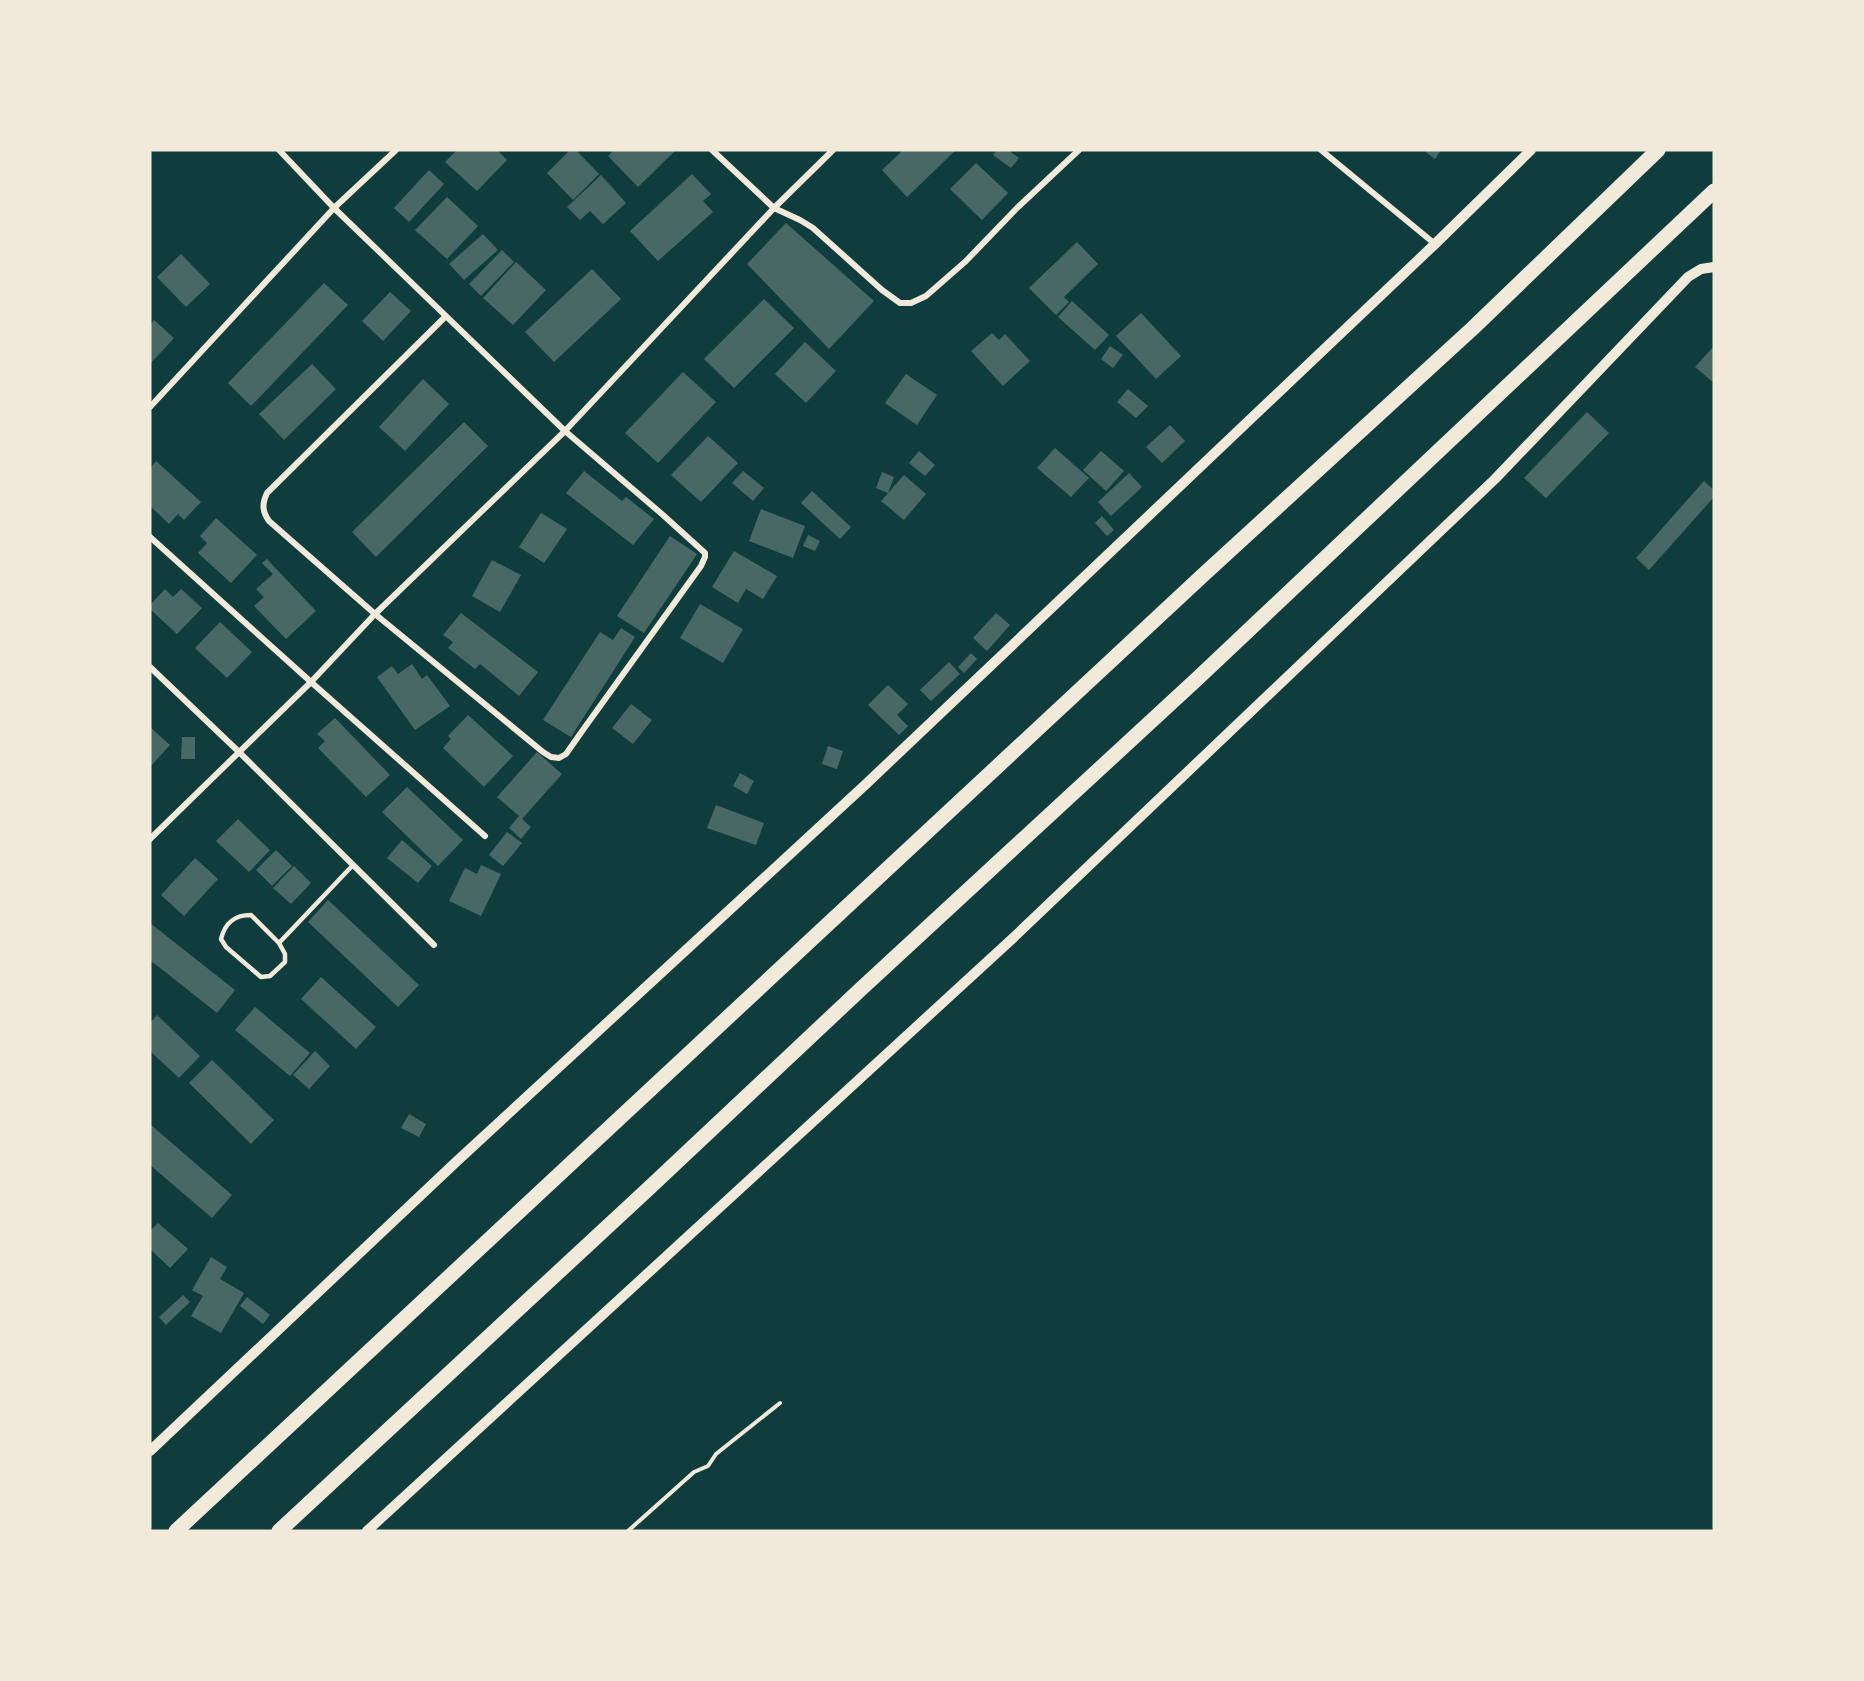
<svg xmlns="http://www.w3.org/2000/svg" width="1864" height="1681" font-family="'Golos Text',sans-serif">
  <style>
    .building { fill: #486865 }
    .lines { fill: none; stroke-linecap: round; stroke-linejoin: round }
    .path { stroke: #f1e9da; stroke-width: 4 }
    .service { stroke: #f1e9da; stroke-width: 4.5 }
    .minor { stroke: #f1e9da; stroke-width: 6 }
    .tertiary { stroke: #f1e9da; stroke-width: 10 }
    .motorway { stroke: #f1e9da; stroke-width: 15 }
  </style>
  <rect width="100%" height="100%" fill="#0f3d3e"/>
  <g class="building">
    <path d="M 457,150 L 497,150 L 507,160 L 477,191 L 445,162 Z"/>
    <path d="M 570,150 L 576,150 L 599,174 L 573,200 L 547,173 Z"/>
    <path d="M 614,150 L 673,150 L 674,152 L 638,187 L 608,156 Z"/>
    <path d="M 903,150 L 956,150 L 907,197 L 882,170 Z"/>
    <path d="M 997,150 L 1008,150 L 1019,158 L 1011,168 L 993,155 Z"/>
    <path d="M 1423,150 L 1441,150 L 1435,159 Z"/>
    <path d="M 976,163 L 1008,193 L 982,220 L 950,189 Z"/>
    <path d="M 429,170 L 444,184 L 409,222 L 394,208 Z"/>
    <path d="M 692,174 L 711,194 L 703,201 L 713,212 L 658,261 L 630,231 Z"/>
    <path d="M 601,175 L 626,203 L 603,224 L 590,211 L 580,220 L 567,207 Z"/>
    <path d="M 447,197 L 478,226 L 447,259 L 415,230 Z"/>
    <path d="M 786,223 L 874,301 L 829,349 L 747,264 Z"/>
    <path d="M 483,234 L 498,250 L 464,280 L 449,264 Z"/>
    <path d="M 1077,242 L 1098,264 L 1064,297 L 1069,302 L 1056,315 L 1029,288 Z"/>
    <path d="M 502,250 L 514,262 L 481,296 L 469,284 Z"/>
    <path d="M 181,254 L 210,284 L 186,307 L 157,277 Z"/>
    <path d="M 516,262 L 546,290 L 513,325 L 483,298 Z"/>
    <path d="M 592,269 L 621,299 L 554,362 L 525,332 Z"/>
    <path d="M 324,283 L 348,305 L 251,406 L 228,383 Z"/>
    <path d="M 390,292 L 411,311 L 383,341 L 362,321 Z"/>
    <path d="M 764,299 L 794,328 L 734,388 L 704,359 Z"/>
    <path d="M 1072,301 L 1109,335 L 1095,350 L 1058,317 Z"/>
    <path d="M 1141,313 L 1181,356 L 1156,379 L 1116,336 Z"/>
    <path d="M 154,320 L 174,338 L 150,364 L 150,325 Z"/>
    <path d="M 992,333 L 999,340 L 1005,334 L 1030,361 L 1003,386 L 971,351 Z"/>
    <path d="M 805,342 L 836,371 L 806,403 L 775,374 Z"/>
    <path d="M 1110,346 L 1123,355 L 1113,368 L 1101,359 Z"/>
    <path d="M 1714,346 L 1714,383 L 1695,367 Z"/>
    <path d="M 312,364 L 336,389 L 284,440 L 259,414 Z"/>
    <path d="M 683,372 L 716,402 L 658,463 L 625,433 Z"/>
    <path d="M 906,374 L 937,395 L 917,425 L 885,403 Z"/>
    <path d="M 423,379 L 449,404 L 405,451 L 379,427 Z"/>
    <path d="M 1128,389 L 1148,406 L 1136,418 L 1117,402 Z"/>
    <path d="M 1587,412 L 1609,433 L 1546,498 L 1524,478 Z"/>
    <path d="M 464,422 L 488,446 L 376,557 L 352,532 Z"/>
    <path d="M 1170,425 L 1185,441 L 1162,463 L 1146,447 Z"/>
    <path d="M 708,436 L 738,463 L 701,502 L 671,475 Z"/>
    <path d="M 1055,448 L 1089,478 L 1071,497 L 1037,468 Z"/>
    <path d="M 919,451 L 935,465 L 925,476 L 909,463 Z"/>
    <path d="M 1101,451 L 1124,471 L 1106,491 L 1083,470 Z"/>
    <path d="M 156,461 L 201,502 L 184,520 L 178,514 L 169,524 L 150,506 L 150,468 Z"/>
    <path d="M 584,471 L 622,501 L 626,497 L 654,519 L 633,545 L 566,493 Z"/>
    <path d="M 743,471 L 764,488 L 753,501 L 732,483 Z"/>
    <path d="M 882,472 L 894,477 L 888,493 L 876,488 Z"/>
    <path d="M 1129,473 L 1142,487 L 1111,516 L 1098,502 Z"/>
    <path d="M 904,475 L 926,494 L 904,520 L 881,501 Z"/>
    <path d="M 1704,481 L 1714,490 L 1714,497 L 1649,570 L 1636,558 Z"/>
    <path d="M 812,491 L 851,527 L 840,539 L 801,503 Z"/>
    <path d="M 761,509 L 805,526 L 793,558 L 749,541 Z"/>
    <path d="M 541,513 L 567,529 L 544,563 L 519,547 Z"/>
    <path d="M 1102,516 L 1114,530 L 1107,536 L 1095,523 Z"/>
    <path d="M 216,518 L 257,555 L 231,583 L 198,553 L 207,543 L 200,536 Z"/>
    <path d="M 808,535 L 820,541 L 815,551 L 803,546 Z"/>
    <path d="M 670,536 L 697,554 L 644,633 L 617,616 Z"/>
    <path d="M 734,551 L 777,576 L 763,599 L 746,589 L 738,603 L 712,587 Z"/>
    <path d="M 267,559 L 316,611 L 286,639 L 254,606 L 264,597 L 256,589 L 273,574 L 262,563 Z"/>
    <path d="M 492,560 L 521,575 L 500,612 L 472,596 Z"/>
    <path d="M 165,589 L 173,597 L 181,589 L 202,608 L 177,634 L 150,609 L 150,605 Z"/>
    <path d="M 700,604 L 743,629 L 723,663 L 680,638 Z"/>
    <path d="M 461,613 L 538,672 L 519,696 L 480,664 L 475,669 L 448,648 L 453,642 L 443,635 Z"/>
    <path d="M 996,613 L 1010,625 L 987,651 L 973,638 Z"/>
    <path d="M 220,622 L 252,652 L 227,678 L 195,648 Z"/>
    <path d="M 621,628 L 635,637 L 571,737 L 543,720 L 600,632 L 613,640 Z"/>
    <path d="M 971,653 L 977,659 L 964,673 L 958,667 Z"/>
    <path d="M 949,662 L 960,674 L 931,701 L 920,690 Z"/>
    <path d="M 412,664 L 422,679 L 427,675 L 450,706 L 415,730 L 377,677 L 392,666 L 398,674 Z"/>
    <path d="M 888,685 L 908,704 L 897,715 L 908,726 L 899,735 L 868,705 Z"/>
    <path d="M 631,704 L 652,720 L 633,744 L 612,728 Z"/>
    <path d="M 468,715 L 513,756 L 484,787 L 443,748 L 451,739 L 448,736 Z"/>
    <path d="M 335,718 L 390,775 L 366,797 L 318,748 L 325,741 L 317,734 Z"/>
    <path d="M 150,727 L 170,745 L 150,767 Z"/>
    <path d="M 182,737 L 195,737 L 195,759 L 181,759 Z"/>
    <path d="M 828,746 L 843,751 L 837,769 L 822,764 Z"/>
    <path d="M 537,752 L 562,774 L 522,819 L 531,827 L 521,839 L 509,828 L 519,816 L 497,797 Z"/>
    <path d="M 740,773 L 754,781 L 747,794 L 733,786 Z"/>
    <path d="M 407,787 L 463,840 L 438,866 L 382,812 Z"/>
    <path d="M 716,805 L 764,823 L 756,845 L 707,828 Z"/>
    <path d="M 238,819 L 270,850 L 249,872 L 216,841 Z"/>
    <path d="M 507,832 L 522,843 L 503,866 L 489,855 Z"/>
    <path d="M 402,840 L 432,866 L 418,883 L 387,858 Z"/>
    <path d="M 276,850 L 292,866 L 272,886 L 256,870 Z"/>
    <path d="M 195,858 L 218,879 L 184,916 L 161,895 Z"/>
    <path d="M 481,865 L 501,874 L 481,916 L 449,901 L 465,868 L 477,874 Z"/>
    <path d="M 294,866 L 311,883 L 291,904 L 273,888 Z"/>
    <path d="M 328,900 L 419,985 L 398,1007 L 308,922 Z"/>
    <path d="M 150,923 L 235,990 L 217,1013 L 150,960 Z"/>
    <path d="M 321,977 L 376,1027 L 356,1049 L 301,999 Z"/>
    <path d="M 255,1007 L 310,1053 L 290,1076 L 235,1030 Z"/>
    <path d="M 157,1015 L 200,1056 L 179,1078 L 150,1051 L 150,1023 Z"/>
    <path d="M 315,1051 L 330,1066 L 309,1089 L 293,1075 Z"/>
    <path d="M 212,1060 L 274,1120 L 251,1144 L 189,1083 Z"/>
    <path d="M 409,1114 L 426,1124 L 419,1137 L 401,1128 Z"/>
    <path d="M 151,1125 L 232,1195 L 212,1218 L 150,1165 Z"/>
    <path d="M 158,1223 L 188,1249 L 170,1268 L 150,1249 L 150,1231 Z"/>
    <path d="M 211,1257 L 227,1267 L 220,1279 L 244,1293 L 221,1333 L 191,1316 L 203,1296 L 192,1290 Z"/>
    <path d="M 183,1295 L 190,1302 L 166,1325 L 159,1317 Z"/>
    <path d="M 247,1297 L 270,1315 L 263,1324 L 240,1306 Z"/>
  </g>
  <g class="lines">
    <path class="path" d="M 628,1531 L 694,1472 L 708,1466 L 716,1454 L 780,1403"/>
    <path class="service" d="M 279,943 L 285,954 L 285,962 L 270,976 L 261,977 L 226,947 L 221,939 C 225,923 234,915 251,915 L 279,943 L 353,865"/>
    <g class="minor">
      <path d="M 279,150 L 334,208 L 565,431 L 663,515 L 705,553 L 705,557 L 701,566 L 585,727 L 566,754 L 559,758 L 551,757 L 543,752 L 375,614 L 269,521 C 262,511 262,504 267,493 L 446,316"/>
      <path d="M 712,150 L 774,208 L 800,220 L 813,228 L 882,290 L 900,303 L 911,303 L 926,296 L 966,261 L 1017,208 L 1079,150"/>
      <path d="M 1321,150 L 1435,244"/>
      <path d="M 150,407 L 334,208 L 396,150"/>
      <path d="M 150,537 L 311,682 L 485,836"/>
      <path d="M 150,667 L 239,752 L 434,945"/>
      <path d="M 150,839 L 311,682 L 375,614 L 565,431 L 774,208 L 833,150"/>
    </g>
    <g class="tertiary">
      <path d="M 150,1451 L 456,1162 L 865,785 L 1435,244 L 1531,150"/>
      <path d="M 367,1531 L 1012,939 L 1495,479 L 1688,277 L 1701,269 L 1714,267"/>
    </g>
    <g class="motorway">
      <path d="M 176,1531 L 1202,576 L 1473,328 L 1658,150"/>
      <path d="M 279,1531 L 647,1190 L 862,988 L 1198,678 L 1714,191"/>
    </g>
  </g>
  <rect width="1864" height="1681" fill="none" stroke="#f1e9da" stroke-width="303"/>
</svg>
